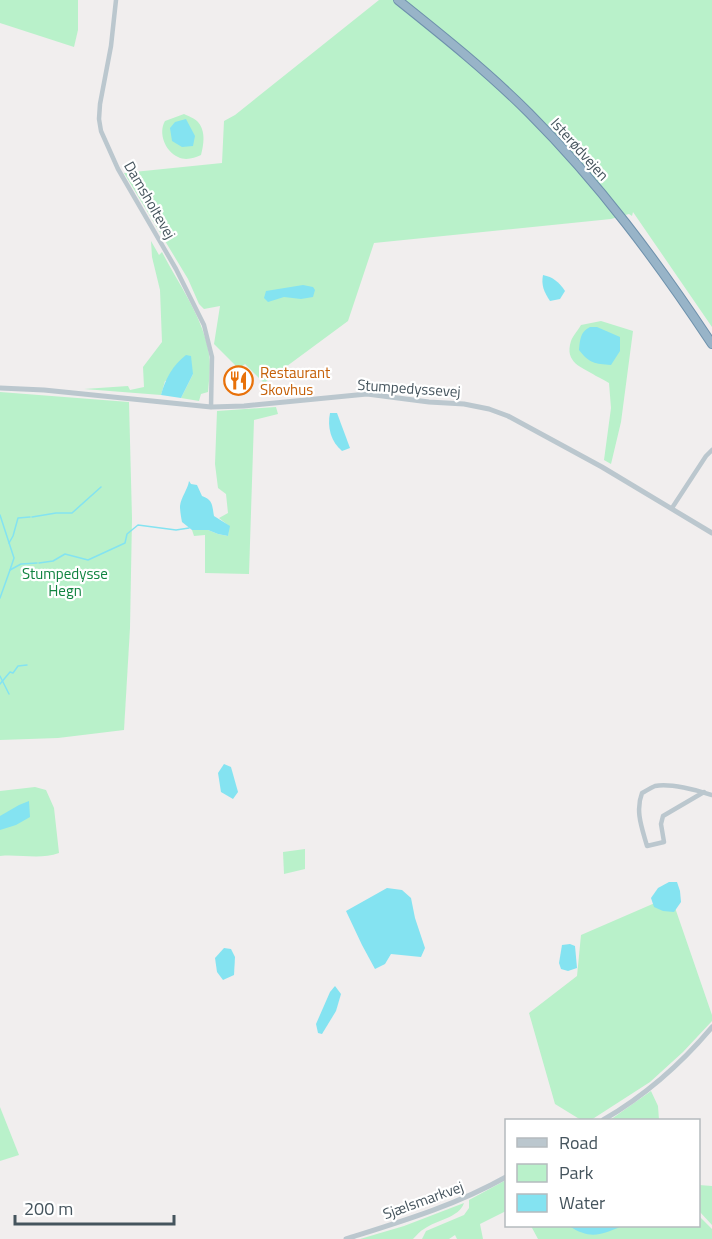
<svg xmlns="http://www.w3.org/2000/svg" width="712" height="1239" font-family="'Titillium Web',sans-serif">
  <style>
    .green { fill: #b9f1ca }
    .water { fill: #84e3f1 }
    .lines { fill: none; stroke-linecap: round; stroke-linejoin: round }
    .stream { stroke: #84e3f1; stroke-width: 1.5 }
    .trunk-casing { stroke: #6e91ac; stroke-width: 10 }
    .minor { stroke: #bbc7ce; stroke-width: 4.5 }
    .tertiary { stroke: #bbc7ce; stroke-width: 5 }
    .trunk { stroke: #98b4c8; stroke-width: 8 }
    .labels { text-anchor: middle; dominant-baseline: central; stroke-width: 4.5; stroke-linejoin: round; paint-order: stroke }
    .street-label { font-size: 15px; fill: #45545d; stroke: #fff }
    .food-label { font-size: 15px; fill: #c56008; stroke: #fff; text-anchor: start }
    .park-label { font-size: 15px; fill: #118340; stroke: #fff }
  </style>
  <rect width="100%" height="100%" fill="#f1eeee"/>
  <g class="green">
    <path d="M 0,0 L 78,0 L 78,30 L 74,47 L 0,23 Z"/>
    <path d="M 379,0 L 712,0 L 712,327 L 633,212 L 632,216 L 629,214 L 611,219 L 374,243 L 348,321 L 264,383 L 245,364 L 239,369 L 214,344 L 220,306 L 204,309 L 199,304 L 188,279 L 124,173 L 222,163 L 224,121 L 235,115 Z"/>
    <path d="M 184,114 C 188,116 194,118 197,121 C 206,130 204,144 201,155 C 194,158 186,161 178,157 C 165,151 158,133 165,121 Z"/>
    <path d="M 151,241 L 159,255 L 162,252 C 178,283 204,319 209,354 C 211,366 209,380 208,392 L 201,394 L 199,401 L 181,398 L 193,374 L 165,381 L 161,395 L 84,389 L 128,386 L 130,390 L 144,387 L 143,367 L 162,342 L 160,290 L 152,257 Z"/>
    <path d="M 601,321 L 633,331 L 621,422 L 611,464 L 604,460 L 611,408 L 609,383 C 605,381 601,378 596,376 C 582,367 564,363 571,341 C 573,336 578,330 581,325 Z"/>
    <path d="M 0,392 L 129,402 L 132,518 L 130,628 L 124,730 L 58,738 L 0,740 Z"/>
    <path d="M 276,407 L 278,414 L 254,420 L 249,574 L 205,573 L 205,535 L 194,536 L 192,530 L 208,530 L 218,534 L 228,536 L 229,526 L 219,518 L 228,513 L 226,494 L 218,488 L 215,464 L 217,411 Z"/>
    <path d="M 35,787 L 46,790 L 54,808 L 59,853 C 40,860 20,854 0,856 L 0,791 Z"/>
    <path d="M 305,849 L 305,869 L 284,874 L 283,852 Z"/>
    <path d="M 671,896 L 712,1015 L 712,1021 L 683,1052 L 650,1082 L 591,1120 L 581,1120 L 555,1104 L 529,1013 L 577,976 L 581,935 Z"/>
    <path d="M 651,1091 L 658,1106 L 659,1120 L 610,1120 Z"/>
    <path d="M 0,1107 L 19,1155 L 0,1161 Z"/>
    <path d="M 506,1180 L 506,1211 L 480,1224 L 483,1239 L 457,1239 L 455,1235 L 449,1239 L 422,1239 L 426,1231 L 464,1215 L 469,1208 L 469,1200 Z"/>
    <path d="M 699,1185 L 712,1186 L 712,1225 L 699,1211 Z"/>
    <path d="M 464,1203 C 459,1218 436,1220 424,1229 C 420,1231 417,1235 413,1239 L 360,1239 L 404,1226 Z"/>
    <path d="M 699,1216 L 712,1229 L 712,1239 L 538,1239 L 531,1226 L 698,1226 Z"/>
  </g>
  <g class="water">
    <path d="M 186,119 L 195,136 L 193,146 L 182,147 L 172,141 L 170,128 L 175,122 Z"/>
    <path d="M 543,275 C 553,277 559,282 565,291 L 560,299 L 550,301 C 544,292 541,285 543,275 Z"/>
    <path d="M 303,285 L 313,287 L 315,290 L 313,297 L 301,299 L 284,297 L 268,302 L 264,298 L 266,291 Z"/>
    <path d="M 590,327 L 597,327 L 620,337 L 620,351 L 611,365 C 595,364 589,363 579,350 C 580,340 580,332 590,327 Z"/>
    <path d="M 186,355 L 191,356 L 193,374 L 181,398 L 161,395 C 165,379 173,365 186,355 Z"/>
    <path d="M 330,413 L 337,413 L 350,448 L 342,451 C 331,442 327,427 330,413 Z"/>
    <path d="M 189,481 L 191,484 L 197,485 L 202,496 C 213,500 212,505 214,516 L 230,526 L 228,536 L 218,534 L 208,530 L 192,530 L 182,522 C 181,517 180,511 180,506 C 181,497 188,489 189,481 Z"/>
    <path d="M 224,764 L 231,767 L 238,792 L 233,799 L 221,792 L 218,773 Z"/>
    <path d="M 29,801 L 30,817 L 16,825 L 0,830 L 0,816 L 19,805 Z"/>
    <path d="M 669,882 L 677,882 L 680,891 L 681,902 L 674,912 L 663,911 L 654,907 L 651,898 L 658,888 Z"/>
    <path d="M 387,888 L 402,890 L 411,898 L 415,918 L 425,948 L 421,957 L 391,954 L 385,964 L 375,969 L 362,945 L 346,911 Z"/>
    <path d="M 570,944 L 575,946 L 577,968 L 568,971 L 561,969 L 559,963 L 562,945 Z"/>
    <path d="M 224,948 L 231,949 L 235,957 L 234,975 L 223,980 L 217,972 L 215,958 Z"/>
    <path d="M 335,986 L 341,994 L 336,1011 L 322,1034 L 318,1033 L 316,1024 L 330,992 Z"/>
    <path d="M 569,1226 L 622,1226 C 600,1236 589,1239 569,1226 Z"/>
  </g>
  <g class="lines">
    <g class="stream">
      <path d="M 0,515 L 14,558 L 10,570"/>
      <path d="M 32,517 L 56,513 L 72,513 L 101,487"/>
      <path d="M 9,543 L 13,536 L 18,518 L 30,517"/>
      <path d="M 39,563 L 53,561 L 65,554 L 88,560 L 125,543 L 127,534 L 138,525 L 176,530 L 189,528"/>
      <path d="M 0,598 L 10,570 L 21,564 L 37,563"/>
      <path d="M 0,676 L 9,694"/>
      <path d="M 0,684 L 10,672 L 13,673 L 18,666 L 27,665"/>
    </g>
    <defs>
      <path id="trunk" d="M 398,0 C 443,36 488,72 529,113 C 599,183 657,261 712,344"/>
    </defs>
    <use href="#trunk" class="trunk-casing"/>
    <g class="minor">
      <path d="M 116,0 L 111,46 L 100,104 L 99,119 L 101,131 L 118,169 L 176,269 L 204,325 L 212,357 L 211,407"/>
      <path d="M 672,508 L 706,456 L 712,450"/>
      <path d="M 704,792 L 663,816 L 661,824 L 664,842 L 647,846 C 642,828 635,811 642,793 C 646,791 650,788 655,786 C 670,783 697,790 712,795"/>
    </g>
    <g class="tertiary">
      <path d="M 0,388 L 44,390 L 211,407 L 244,406 L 367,394 L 429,402 L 464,404 L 489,409 L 508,416 L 602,467 L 712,533"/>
      <path d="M 603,1120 C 644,1096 681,1064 712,1027"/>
      <path d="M 346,1239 C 403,1221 454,1206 506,1177"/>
    </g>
    <use href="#trunk" class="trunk"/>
  </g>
  <defs>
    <symbol id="restaurant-ring" viewBox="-11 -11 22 22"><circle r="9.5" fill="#fff" stroke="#e8710a" stroke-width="1.5"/><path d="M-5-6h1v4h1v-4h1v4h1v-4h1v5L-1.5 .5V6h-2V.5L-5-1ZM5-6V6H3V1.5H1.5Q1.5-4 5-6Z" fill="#e8710a"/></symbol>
  </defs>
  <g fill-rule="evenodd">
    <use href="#restaurant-ring" x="222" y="364" width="33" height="33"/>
  </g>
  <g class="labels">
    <g class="street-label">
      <text transform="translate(580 149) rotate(48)">Isterødvejen</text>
      <text transform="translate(150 200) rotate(60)">Damsholtevej</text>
      <text transform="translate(409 388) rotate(4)">Stumpedyssevej</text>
      <text transform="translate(423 1200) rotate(-20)">Sjælsmarkvej</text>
    </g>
    <g class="food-label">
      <text x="260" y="372">Restaurant<tspan x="260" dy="17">Skovhus</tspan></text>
    </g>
    <g class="park-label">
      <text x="65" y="573">Stumpedysse<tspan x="65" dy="17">Hegn</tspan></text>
    </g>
  </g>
  <rect x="505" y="1119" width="195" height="108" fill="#ffffff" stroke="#b5bbbe" stroke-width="1.5"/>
  <rect x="517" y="1138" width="30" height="9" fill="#bbc7ce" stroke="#b5bbbe" stroke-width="1.5"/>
  <text x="559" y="1149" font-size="18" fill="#45545d">Road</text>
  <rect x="517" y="1164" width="30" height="18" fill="#b9f1ca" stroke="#b5bbbe" stroke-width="1.5"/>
  <text x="559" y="1179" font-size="18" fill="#45545d">Park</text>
  <rect x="517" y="1194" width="30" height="18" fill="#84e3f1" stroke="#b5bbbe" stroke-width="1.5"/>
  <text x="559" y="1209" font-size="18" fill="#45545d">Water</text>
  <path d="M15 1215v9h159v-9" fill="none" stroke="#45545d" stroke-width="3"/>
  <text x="24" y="1215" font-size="18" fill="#45545d" stroke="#ffffff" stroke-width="4.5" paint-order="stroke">200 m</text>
</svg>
